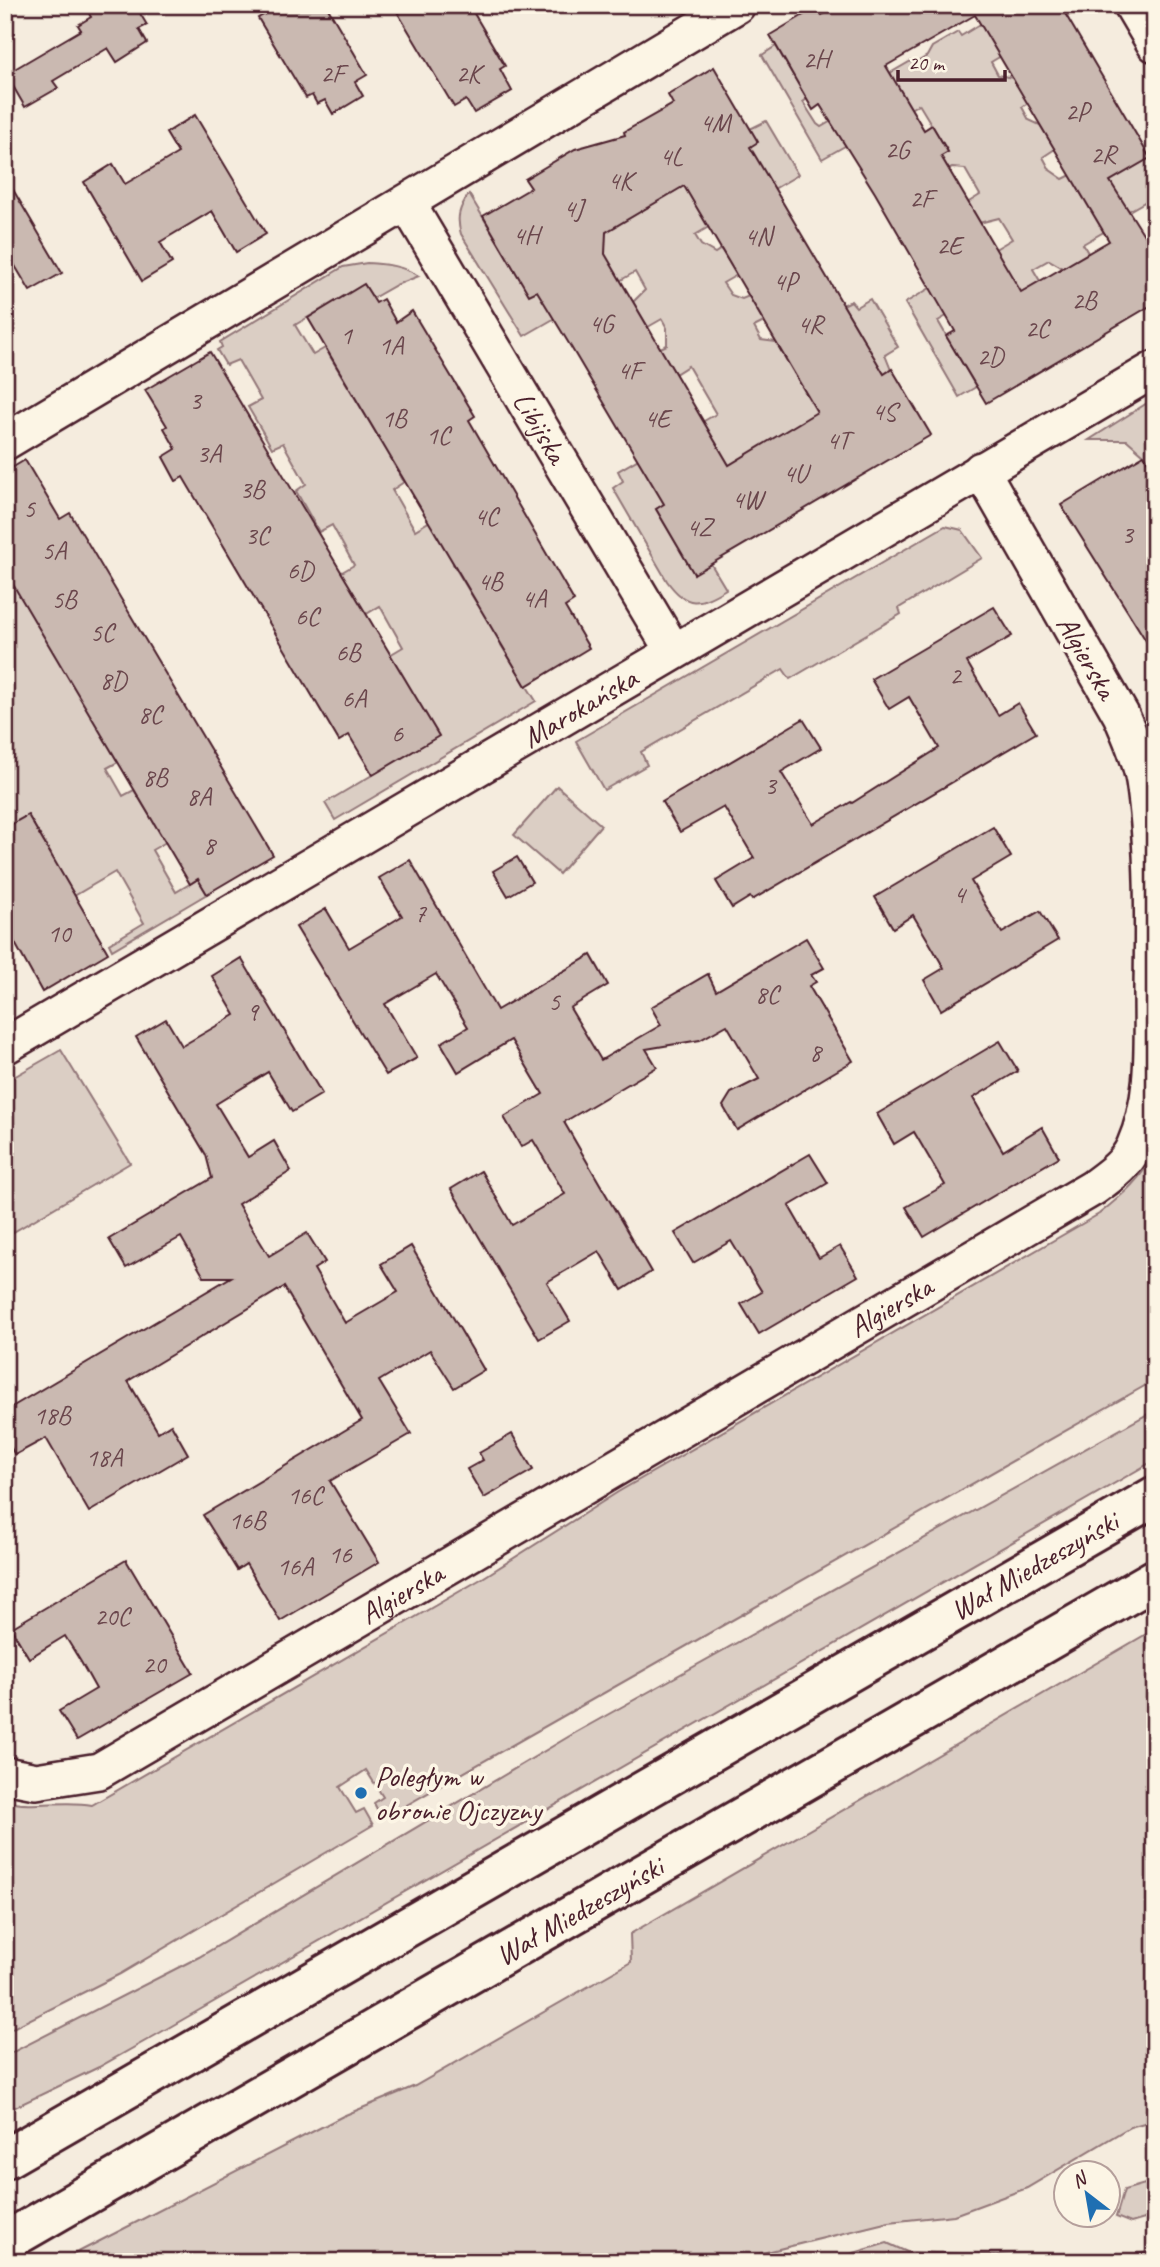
<svg xmlns="http://www.w3.org/2000/svg" width="1160" height="2267" font-family="Caveat,sans-serif">
  <style>
    .green { fill: #dbcec4; stroke: #927678; stroke-width: 2 }
    .building { fill: #cab9b1; stroke: #4a1f2b; stroke-width: 2; fill-rule: evenodd }
    .lines { fill: none; stroke-linecap: round; stroke-linejoin: round }
    .street-casing { stroke: #4a1f2b; stroke-width: 40 }
    .secondary-casing { stroke: #4a1f2b; stroke-width: 44 }
    .street { stroke: #fcf5e5; stroke-width: 35 }
    .secondary { stroke: #fcf5e5; stroke-width: 38 }
    .poi-dot { fill: #1f6fb2; stroke: #fcf5e5; stroke-width: 2.5 }
    .labels { text-anchor: middle; dominant-baseline: central; stroke-width: 7; stroke-linejoin: round; paint-order: stroke }
    .number-label { font-size: 26px; fill: #6a464c }
    .street-label { font-size: 30px; fill: #4a1f2b; stroke: #fcf5e5 }
    .poi-label { font-size: 30px; fill: #4a1f2b; stroke: #fcf5e5; text-anchor: start }
  </style>
  <rect width="100%" height="100%" fill="#f5ecde"/>
  <filter id="ink" filterUnits="userSpaceOnUse"><feTurbulence type="fractalNoise" baseFrequency=".0143" numOctaves="2"/><feDisplacementMap in="SourceGraphic" scale="14" xChannelSelector="R" yChannelSelector="G"/><feConvolveMatrix kernelMatrix="1 2 1 2 8 2 1 2 1" color-interpolation-filters="sRGB"/></filter>
  <g filter="url(#ink)">
    <g class="green">
      <path d="M 1029,5 L 1086,5 L 991,62 L 998,75 L 1013,78 L 1028,103 L 1022,107 L 1029,120 L 1040,125 L 1055,149 L 1043,157 L 1050,170 L 1063,179 L 1071,175 L 1083,197 L 1155,155 L 1155,196 L 1129,211 L 1131,216 L 1083,244 L 1088,253 L 1063,268 L 1049,260 L 1033,269 L 1040,281 L 1016,295 L 969,303 L 938,321 L 976,387 L 959,397 L 905,303 L 1012,239 L 999,218 L 975,224 L 964,205 L 980,195 L 965,169 L 952,168 L 944,172 L 936,158 L 948,152 L 919,104 L 822,159 L 762,55 L 776,46 L 807,99 L 803,102 L 817,124 L 821,127 L 833,120 L 885,76 L 911,61 L 914,64 L 927,56 L 932,47 L 958,32 L 961,36 L 984,22 Z"/>
      <path d="M 766,121 L 798,175 L 695,235 L 701,245 L 715,253 L 721,249 L 737,275 L 723,283 L 731,295 L 742,299 L 749,296 L 764,322 L 754,327 L 761,340 L 776,342 L 858,330 L 843,305 L 851,301 L 856,307 L 870,299 L 898,347 L 885,355 L 893,375 L 656,509 L 694,574 L 705,554 L 726,589 C 699,605 687,609 667,581 L 613,488 L 623,481 L 618,471 L 716,414 L 688,366 L 675,374 L 660,348 L 667,345 L 667,328 L 662,319 L 648,327 L 633,302 L 645,290 L 635,272 L 524,336 L 461,234 C 456,218 459,208 469,194 L 530,295 L 523,282 L 757,142 L 750,129 Z"/>
      <path d="M 367,263 C 386,264 403,266 419,276 L 396,285 L 373,298 L 364,284 L 295,325 L 313,355 L 325,348 L 381,441 L 401,458 L 393,463 L 404,482 L 392,490 L 415,530 L 445,512 L 470,554 L 453,564 L 477,604 L 494,595 L 501,645 L 536,701 L 335,820 L 325,803 L 438,736 L 373,665 L 403,647 L 380,606 L 350,624 L 325,582 L 354,565 L 332,525 L 319,532 L 296,491 L 306,484 L 283,443 L 272,448 L 248,407 L 261,400 L 238,360 L 226,365 L 217,350 L 222,347 L 220,342 L 343,267 Z"/>
      <path d="M 1155,398 L 1155,467 L 1152,469 L 1144,455 L 1127,440 L 1089,440 Z"/>
      <path d="M 945,526 L 962,530 L 982,558 L 899,608 L 901,614 L 790,679 L 783,669 L 641,752 L 647,765 L 604,790 L 576,741 Z"/>
      <path d="M 5,552 L 118,762 L 107,768 L 123,796 L 134,790 L 166,842 L 152,850 L 176,892 L 198,879 L 207,894 L 112,950 L 109,944 L 144,923 L 115,872 L 74,896 L 35,865 L 51,854 L 28,815 L 11,824 L 5,814 L 5,717 L 10,714 L 5,705 Z"/>
      <path d="M 557,786 L 601,825 L 559,874 L 514,835 Z"/>
      <path d="M 61,1050 L 130,1163 L 5,1237 L 5,1082 Z"/>
      <path d="M 1155,1150 L 1155,1380 L 382,1819 L 374,1803 L 383,1797 L 366,1770 L 340,1787 L 356,1813 L 364,1809 L 373,1825 L 120,1974 L 5,2032 L 5,1801 C 34,1809 63,1799 92,1805 L 481,1579 L 618,1492 L 1099,1214 C 1120,1197 1145,1177 1155,1150 Z"/>
      <path d="M 1155,1410 L 1155,1460 L 156,2035 L 99,2067 L 5,2112 L 5,2056 L 199,1957 L 573,1734 Z"/>
      <path d="M 1155,1629 L 1155,2120 L 1130,2127 L 1027,2188 L 954,2215 L 889,2222 L 726,2262 L 59,2262 L 343,2116 L 415,2086 L 631,1962 L 630,1934 Z"/>
      <path d="M 1155,2181 L 1155,2216 L 1131,2223 L 1116,2217 L 1124,2190 Z"/>
      <path d="M 887,2243 L 907,2252 L 1073,2258 L 1129,2257 L 1155,2250 L 1155,2262 L 824,2262 Z"/>
    </g>
    <g class="building">
      <path d="M 84,5 L 135,5 L 147,25 L 139,29 L 147,43 L 117,62 L 108,48 L 53,81 L 58,88 L 25,107 L 6,74 L 81,30 L 78,25 L 91,17 Z"/>
      <path d="M 260,5 L 326,5 L 367,75 L 355,82 L 363,96 L 333,114 L 325,100 L 317,104 L 312,95 L 306,98 L 258,18 L 265,14 Z"/>
      <path d="M 393,5 L 469,5 L 505,66 L 500,69 L 512,91 L 474,113 L 466,100 L 454,107 Z"/>
      <path d="M 839,5 L 1060,5 L 1150,158 L 1110,181 L 1144,235 L 1155,229 L 1155,303 L 986,403 L 946,336 L 955,331 L 875,193 L 820,105 L 813,110 L 770,35 L 817,7 L 822,15 ZM 975,15 L 1109,241 L 1021,292 L 941,156 L 948,152 L 932,125 L 924,130 L 886,66 Z"/>
      <path d="M 714,67 L 758,142 L 750,147 L 884,374 L 892,369 L 931,435 L 694,574 L 656,509 L 664,504 L 568,342 L 537,291 L 529,295 L 483,216 L 531,188 L 525,179 L 575,149 L 625,135 L 624,132 L 673,104 L 668,95 ZM 684,186 L 817,412 L 729,465 L 605,254 L 606,232 Z"/>
      <path d="M 195,115 L 266,234 L 236,252 L 212,211 L 160,242 L 172,263 L 142,281 L 84,182 L 113,164 L 125,184 L 151,169 L 178,153 L 166,133 Z"/>
      <path d="M 5,176 L 62,273 L 30,291 L 5,249 Z"/>
      <path d="M 364,284 L 376,303 L 383,299 L 396,322 L 412,311 L 475,416 L 469,420 L 574,601 L 565,607 L 589,648 L 526,686 L 308,318 Z"/>
      <path d="M 210,352 L 439,736 L 373,775 L 349,735 L 339,741 L 183,477 L 176,481 L 163,457 L 176,449 L 164,428 L 167,426 L 145,390 Z"/>
      <path d="M 1144,455 L 1155,473 L 1155,655 L 1061,505 Z"/>
      <path d="M 25,460 L 60,519 L 70,513 L 273,855 L 207,894 L 198,879 L 190,884 L 5,571 L 5,472 Z"/>
      <path d="M 994,607 L 1012,636 L 967,662 L 998,715 L 1018,703 L 1036,733 L 752,900 L 750,897 L 732,908 L 716,881 L 754,858 L 724,807 L 680,832 L 662,802 L 803,719 L 821,748 L 781,772 L 813,824 L 851,802 L 852,803 L 939,748 L 909,697 L 889,709 L 871,679 Z"/>
      <path d="M 28,815 L 108,953 L 42,992 L 5,925 L 5,828 Z"/>
      <path d="M 993,827 L 1011,857 L 971,881 L 1002,933 L 1040,911 L 1058,940 L 941,1010 L 924,980 L 944,968 L 929,942 L 913,915 L 893,928 L 875,897 Z"/>
      <path d="M 517,857 L 532,882 L 508,896 L 493,871 Z"/>
      <path d="M 410,860 L 497,1010 L 591,955 L 608,985 L 570,1008 L 601,1060 L 661,1025 L 651,1007 L 708,974 L 716,991 L 806,938 L 824,968 L 811,975 L 816,982 L 809,986 L 853,1061 L 737,1130 L 723,1106 L 731,1093 L 759,1079 L 727,1025 L 700,1040 L 646,1049 L 657,1067 L 564,1122 L 651,1272 L 622,1290 L 599,1251 L 572,1267 L 547,1282 L 570,1321 L 539,1339 L 451,1189 L 481,1171 L 512,1225 L 565,1194 L 533,1140 L 521,1147 L 504,1117 L 543,1094 L 511,1040 L 458,1072 L 441,1043 L 468,1027 L 436,974 L 385,1004 L 417,1058 L 386,1075 L 296,927 L 326,909 L 349,948 L 376,932 L 402,916 L 379,878 Z"/>
      <path d="M 241,958 L 322,1094 L 292,1112 L 268,1072 L 216,1104 L 248,1157 L 274,1141 L 291,1171 L 238,1204 L 253,1230 L 269,1256 L 307,1233 L 325,1262 L 314,1269 L 345,1323 L 398,1292 L 381,1264 L 411,1246 L 484,1370 L 454,1388 L 430,1350 L 379,1381 L 411,1434 L 330,1481 L 379,1562 L 280,1621 L 246,1564 L 237,1570 L 203,1515 L 362,1420 L 284,1287 L 128,1381 L 158,1432 L 171,1424 L 188,1454 L 89,1512 L 46,1438 L 15,1455 L 5,1438 L 5,1411 L 231,1277 L 204,1277 L 181,1237 L 126,1268 L 109,1239 L 212,1178 L 206,1155 L 136,1037 L 166,1019 L 182,1046 L 235,1015 L 212,976 Z"/>
      <path d="M 1000,1041 L 1018,1071 L 973,1098 L 1003,1151 L 1042,1127 L 1059,1157 L 924,1237 L 906,1207 L 945,1185 L 914,1132 L 894,1144 L 877,1114 Z"/>
      <path d="M 810,1154 L 828,1183 L 789,1206 L 819,1258 L 840,1246 L 858,1276 L 759,1334 L 741,1304 L 762,1292 L 731,1241 L 693,1263 L 675,1233 Z"/>
      <path d="M 512,1434 L 533,1470 L 484,1498 L 467,1469 L 483,1460 L 479,1453 Z"/>
      <path d="M 126,1560 L 193,1673 L 77,1740 L 59,1711 L 96,1689 L 81,1662 L 65,1636 L 29,1658 L 11,1628 Z"/>
    </g>
    <g class="lines">
      <defs>
        <g id="street">
          <path d="M 1132,5 L 1155,44"/>
          <path id="s1" d="M 407,203 L 673,651"/>
          <path d="M 5,442 L 737,5"/>
          <path id="s2" d="M 5,1046 L 1155,369"/>
          <path id="s3" d="M 5,1775 L 36,1781 L 99,1771 L 1093,1188 C 1109,1176 1125,1166 1134,1147 C 1156,1098 1152,1042 1152,989 C 1153,923 1154,846 1144,781 C 1140,758 1130,736 1121,715 L 981,470"/>
        </g>
        <g id="secondary">
          <path id="s4" d="M 5,2159 L 1155,1496"/>
          <path id="s5" d="M 5,2242 L 1155,1579"/>
        </g>
      </defs>
      <use href="#street" class="street-casing"/>
      <use href="#secondary" class="secondary-casing"/>
      <use href="#street" class="street"/>
      <use href="#secondary" class="secondary"/>
    </g>
  </g>
  <circle class="poi-dot" cx="361" cy="1793" r="7"/>
  <g class="labels">
    <g class="number-label">
      <text x="816" y="59">2H</text>
      <text x="332" y="73">2F</text>
      <text x="468" y="73">2K</text>
      <text x="1077" y="111">2P</text>
      <text x="715" y="122">4M</text>
      <text x="897" y="149">2G</text>
      <text x="1103" y="154">2R</text>
      <text x="671" y="156">4L</text>
      <text x="620" y="180">4K</text>
      <text x="921" y="198">2F</text>
      <text x="573" y="208">4J</text>
      <text x="526" y="235">4H</text>
      <text x="758" y="236">4N</text>
      <text x="949" y="245">2E</text>
      <text x="785" y="281">4P</text>
      <text x="1084" y="300">2B</text>
      <text x="601" y="323">4G</text>
      <text x="810" y="324">4R</text>
      <text x="1037" y="328">2C</text>
      <text x="346" y="335">1</text>
      <text x="391" y="345">1A</text>
      <text x="990" y="356">2D</text>
      <text x="629" y="370">4F</text>
      <text x="195" y="400">3</text>
      <text x="884" y="411">4S</text>
      <text x="394" y="418">1B</text>
      <text x="657" y="418">4E</text>
      <text x="438" y="435">1C</text>
      <text x="838" y="440">4T</text>
      <text x="209" y="453">3A</text>
      <text x="795" y="473">4U</text>
      <text x="252" y="489">3B</text>
      <text x="747" y="499">4W</text>
      <text x="29" y="508">5</text>
      <text x="486" y="516">4C</text>
      <text x="699" y="527">4Z</text>
      <text x="1127" y="534">3</text>
      <text x="257" y="535">3C</text>
      <text x="54" y="550">5A</text>
      <text x="300" y="570">6D</text>
      <text x="490" y="581">4B</text>
      <text x="534" y="598">4A</text>
      <text x="64" y="599">5B</text>
      <text x="307" y="616">6C</text>
      <text x="102" y="632">5C</text>
      <text x="348" y="652">6B</text>
      <text x="955" y="675">2</text>
      <text x="113" y="680">8D</text>
      <text x="354" y="698">6A</text>
      <text x="150" y="714">8C</text>
      <text x="397" y="733">6</text>
      <text x="155" y="777">8B</text>
      <text x="770" y="785">3</text>
      <text x="199" y="796">8A</text>
      <text x="209" y="845">8</text>
      <text x="959" y="894">4</text>
      <text x="420" y="913">7</text>
      <text x="59" y="933">10</text>
      <text x="767" y="994">8C</text>
      <text x="554" y="1001">5</text>
      <text x="252" y="1011">9</text>
      <text x="815" y="1052">8</text>
      <text x="52" y="1415">18B</text>
      <text x="104" y="1457">18A</text>
      <text x="305" y="1495">16C</text>
      <text x="247" y="1520">16B</text>
      <text x="340" y="1554">16</text>
      <text x="295" y="1566">16A</text>
      <text x="112" y="1616">20C</text>
      <text x="154" y="1664">20</text>
    </g>
    <g class="street-label">
      <text stroke="none"><textPath href="#s1" startOffset="261">Libijska</textPath></text>
      <text transform="translate(1087 657) rotate(60)">Algierska</text>
      <text stroke="none"><textPath href="#s2" startOffset="667">Marokańska</textPath></text>
      <text stroke="none"><textPath href="#s3" startOffset="1013">Algierska</textPath></text>
      <text stroke="none"><textPath href="#s4" startOffset="1188">Wał Miedzeszyński</textPath></text>
      <text stroke="none"><textPath href="#s3" startOffset="446">Algierska</textPath></text>
      <text stroke="none"><textPath href="#s5" startOffset="663">Wał Miedzeszyński</textPath></text>
    </g>
    <g class="poi-label">
      <text x="375" y="1776">Poległym w<tspan x="375" dy="34">obronie Ojczyzny</tspan></text>
    </g>
  </g>
  <rect width="1160" height="2267" fill="none" stroke="#fcf5e5" stroke-width="28"/>
  <rect x="14" y="14" width="1132" height="2239" fill="none" stroke="#4a1f2b" stroke-width="2.5" filter="url(#ink)"/>
  <g transform="translate(1087 2194) rotate(329)"><circle r="33" fill="#fcf5e5" stroke="#b59f9b" stroke-width="2"/>
  <path d="M0-5L12 26L0 18L-12 26Z" fill="#1f6fb2"/>
  <text y="-10" font-size="19" font-weight="bold" text-anchor="middle" fill="#4a1f2b">N</text>
  </g>
  <path d="M898 70v10h107v-10" fill="none" stroke="#4a1f2b" stroke-width="3.5"/>
  <text x="908" y="70" font-size="21" fill="#4a1f2b" stroke="#fcf5e5" stroke-width="5" paint-order="stroke">20 m</text>
</svg>
